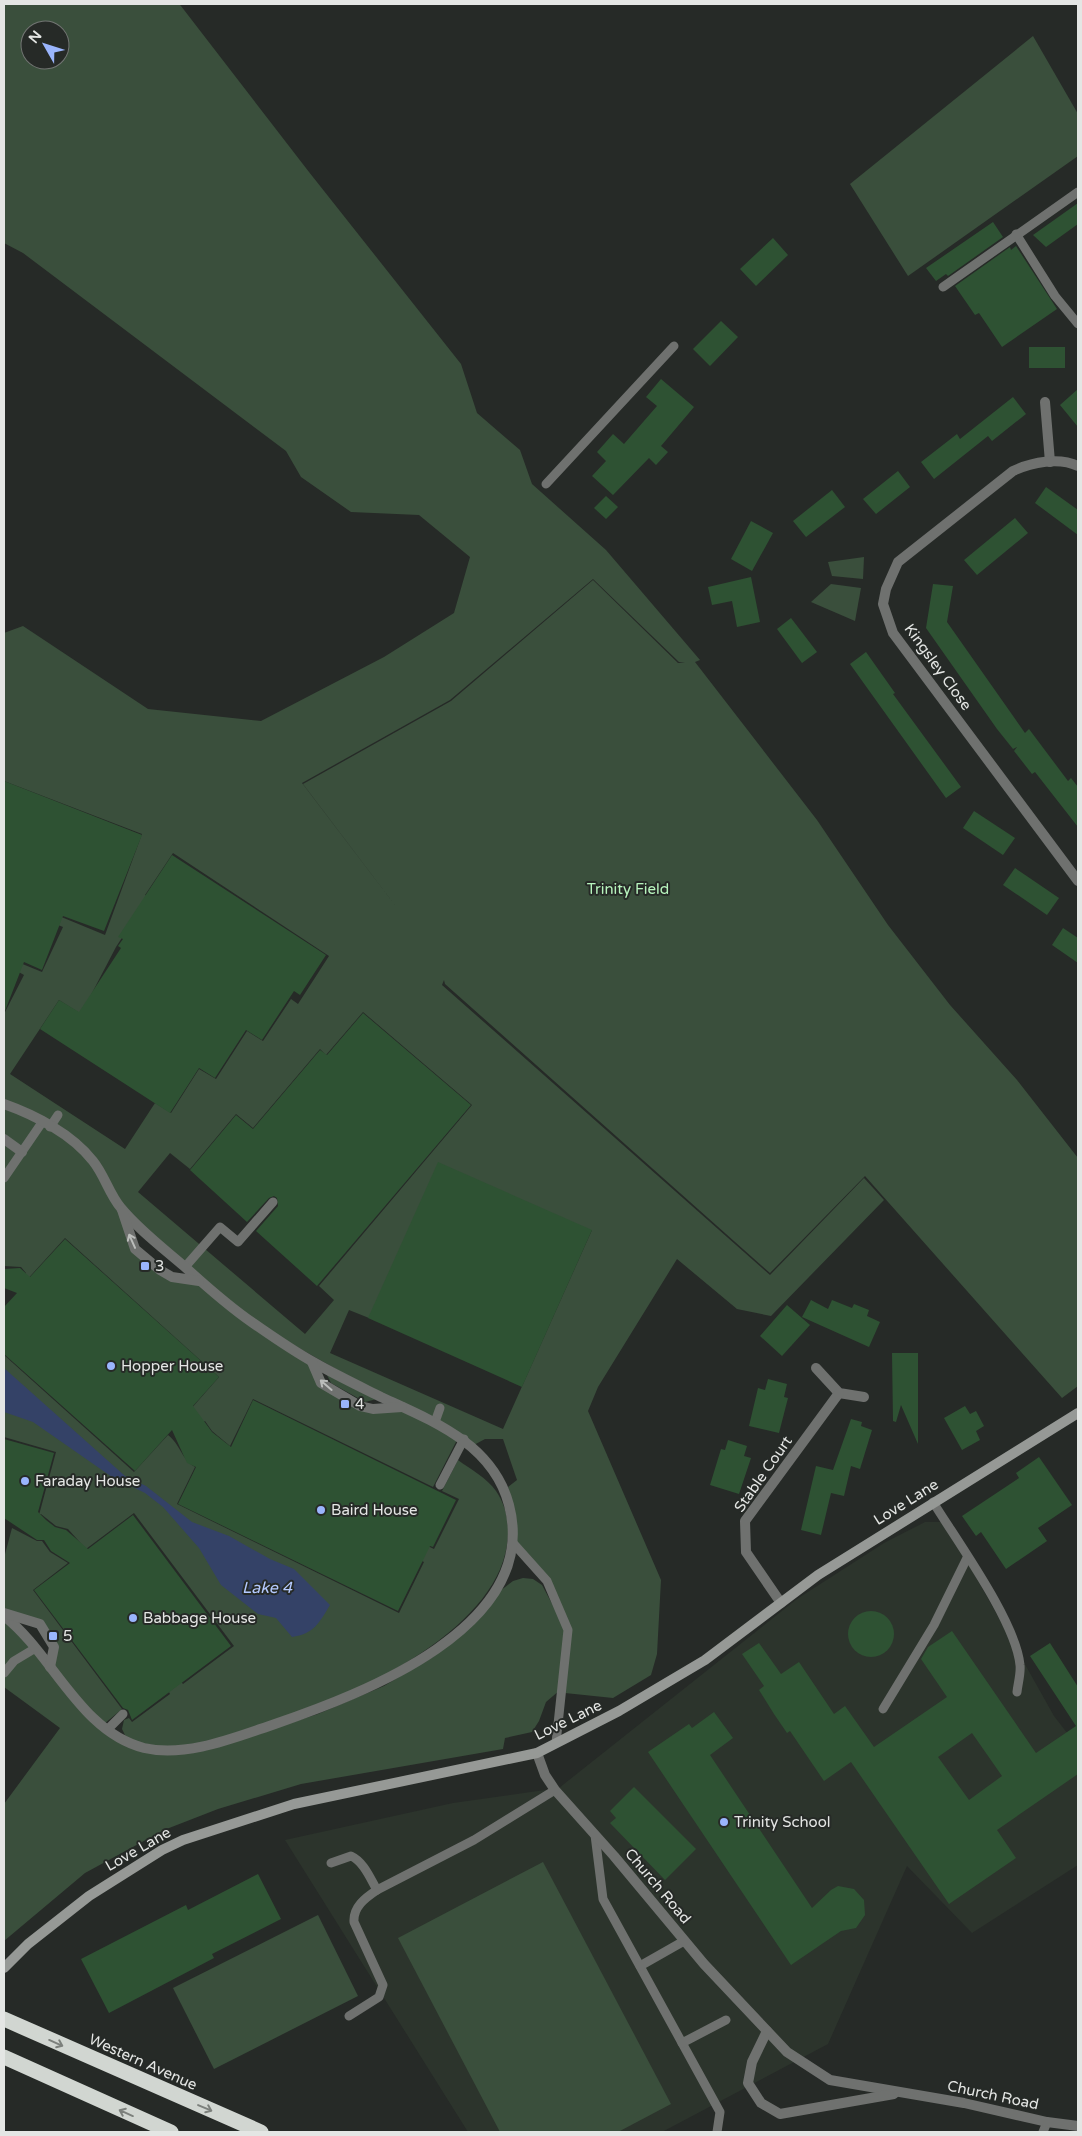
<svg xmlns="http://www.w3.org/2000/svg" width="1082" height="2136" font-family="'Varela Round',sans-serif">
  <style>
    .built { fill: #2c342c }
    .green { fill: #3a4f3c; fill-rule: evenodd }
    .water { fill: #344267 }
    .building { fill: #2e5233; fill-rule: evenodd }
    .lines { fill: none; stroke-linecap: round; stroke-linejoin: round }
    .lane { stroke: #6f716f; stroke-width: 9 }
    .street { stroke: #6f716f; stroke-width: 10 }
    .secondary { stroke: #969996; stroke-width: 10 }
    .highway { stroke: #d1d6d1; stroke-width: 15 }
    .oneway { stroke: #bbbdbb }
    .oneway2 { stroke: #7c807c }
    .poi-dot { fill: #9ab5fd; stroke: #262a27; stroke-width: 2 }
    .labels { text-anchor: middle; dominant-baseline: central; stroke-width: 4; stroke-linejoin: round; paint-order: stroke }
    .street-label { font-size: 15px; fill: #e4e6e4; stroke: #262a27 }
    .park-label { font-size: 15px; fill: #b7f4bd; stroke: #262a27 }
    .poi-label { font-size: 15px; fill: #e4e6e4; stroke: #262a27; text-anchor: start }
    .water-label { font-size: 16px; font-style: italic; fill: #b5caff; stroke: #262a27 }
  </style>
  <rect width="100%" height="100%" fill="#262a27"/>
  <path class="built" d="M 925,1522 L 945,1522 L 1054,1716 L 1078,1747 L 1078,1865 L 972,1933 L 907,1866 L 828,2044 L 662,2132 L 468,2132 L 285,1840 L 453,1803 L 559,1788 L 797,1599 L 884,1543 Z"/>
  <g class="green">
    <path d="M 4,4 L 179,4 L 181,6 L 309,172 L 461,364 L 477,413 L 520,450 L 532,484 L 606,550 L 700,660 L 695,662 L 817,820 L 888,925 L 950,1005 L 1017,1080 L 1078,1158 L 1078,1386 L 1062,1398 L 865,1176 L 770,1273 L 445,984 L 444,980 L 442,985 L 770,1275 L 864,1178 L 884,1200 L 771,1316 L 737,1309 L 677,1259 L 598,1387 L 588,1411 L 661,1580 L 657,1654 L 651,1675 L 613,1698 L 565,1693 L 571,1629 L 550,1579 L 517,1542 L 517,1524 L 508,1487 L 517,1480 L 503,1439 L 485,1439 L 472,1446 L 253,1322 L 122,1208 L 79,1146 L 4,1102 L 4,1014 L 24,975 L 17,971 L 20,963 L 42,972 L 63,927 L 38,917 L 42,909 L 105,935 L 142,834 L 4,781 L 4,633 L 23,626 L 148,709 L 261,721 L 384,657 L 454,613 L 470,557 L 419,515 L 351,512 L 301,477 L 286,451 L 23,253 L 4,243 ZM 30,30 L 60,30 L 60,60 L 30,60 ZM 593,579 L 679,662 L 685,663 L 678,663 L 593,580 L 451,701 L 303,784 L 407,921 L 302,783 L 450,700 ZM 173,853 L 329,956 L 298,1004 L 291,999 L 263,1041 L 247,1031 L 216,1079 L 199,1069 L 171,1113 L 155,1103 L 125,1149 L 10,1074 L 59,1000 L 81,1014 L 116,947 L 148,897 L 145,895 ZM 363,1012 L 472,1105 L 319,1286 L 334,1300 L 305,1334 L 138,1192 L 170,1153 L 190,1169 L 236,1114 L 253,1128 L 320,1049 L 326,1055 ZM 592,1230 L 503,1429 L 330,1353 L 349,1310 L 369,1318 Z"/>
    <path d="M 1033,36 L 1078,114 L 1078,156 L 908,276 L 850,184 Z"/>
    <path d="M 864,557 L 863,579 L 832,576 L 828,562 Z"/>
    <path d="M 831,584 L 861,588 L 855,621 L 811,602 Z"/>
    <path d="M 4,1105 L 39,1120 L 91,1161 L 113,1199 L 127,1235 L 160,1272 L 200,1283 L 311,1363 L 320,1383 L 360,1408 L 403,1408 L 458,1438 L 433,1487 L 253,1399 L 230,1446 L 212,1431 L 205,1421 L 200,1424 L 183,1418 L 219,1377 L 65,1238 L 24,1283 L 26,1273 L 21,1267 L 4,1266 Z"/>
    <path d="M 4,1355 L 134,1472 L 168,1435 C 180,1444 182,1460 195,1467 L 177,1504 L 399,1613 L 424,1562 L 396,1548 L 403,1534 L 434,1549 L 459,1499 L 442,1491 L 458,1460 C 470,1469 487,1478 496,1491 C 507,1507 510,1526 507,1545 C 491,1652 285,1727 192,1745 C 171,1750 149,1744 128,1741 L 122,1729 L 124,1720 L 129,1718 L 132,1722 L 170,1694 L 169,1692 L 181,1682 L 183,1684 L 234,1646 L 134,1513 L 86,1549 L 68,1529 L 56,1526 L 41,1514 L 39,1515 L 56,1452 L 4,1437 Z"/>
    <path d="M 326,1373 L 377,1399 L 365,1402 L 331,1383 Z"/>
    <path d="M 12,1528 L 37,1541 L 42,1541 L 50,1552 L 68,1563 L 33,1590 L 122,1709 L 104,1724 L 50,1667 L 55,1647 L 41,1623 L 4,1613 L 4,1558 Z"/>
    <path d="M 523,1578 L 533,1579 L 542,1585 L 566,1630 L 560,1690 L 546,1702 L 539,1721 L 532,1732 L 505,1738 L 503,1749 L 301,1784 L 218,1809 L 164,1830 L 85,1873 L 4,1941 L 4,1804 L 60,1728 L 4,1687 L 4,1619 L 108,1731 L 155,1751 L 253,1735 L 318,1714 L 384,1686 L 433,1657 L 500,1591 L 513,1581 Z"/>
    <path d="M 543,1862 L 671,2104 L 618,2132 L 500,2132 L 398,1938 Z"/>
    <path d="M 318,1915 L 358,1996 L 214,2069 L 173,1988 Z"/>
  </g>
  <path class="water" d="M 4,1368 L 125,1476 L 146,1486 L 192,1522 L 229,1536 L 270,1559 L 294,1569 L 330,1605 C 319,1623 314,1634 292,1637 L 276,1618 L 258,1614 L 221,1585 L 199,1548 L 163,1507 L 145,1493 L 112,1477 L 33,1422 L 4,1412 Z"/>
  <g class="building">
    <path d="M 1078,203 L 1078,224 L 1046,247 L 1033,235 Z"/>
    <path d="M 993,222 L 1003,237 L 948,276 L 946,274 L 936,281 L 926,268 Z"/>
    <path d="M 773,238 L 788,255 L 756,286 L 740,269 Z"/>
    <path d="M 1016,246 L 1057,309 L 1002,347 L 979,313 L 975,315 L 955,286 L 1010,247 L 1011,250 Z"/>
    <path d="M 721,321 L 738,337 L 710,366 L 693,349 Z"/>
    <rect x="1029" y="347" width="36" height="21"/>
    <path d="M 661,379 L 694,407 L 661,446 L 668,452 L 656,465 L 649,458 L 613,495 L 592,476 L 606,461 L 597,452 L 613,434 L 624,444 L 657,406 L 646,397 Z"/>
    <path d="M 1078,389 L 1078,427 L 1060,405 Z"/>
    <path d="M 1013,397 L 1026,414 L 992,441 L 988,436 L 934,479 L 921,462 L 957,434 L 960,439 Z"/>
    <path d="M 898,471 L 910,487 L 876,514 L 863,499 Z"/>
    <path d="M 1046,487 L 1078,510 L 1078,535 L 1035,503 Z"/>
    <path d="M 832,490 L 845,507 L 806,537 L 793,521 Z"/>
    <path d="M 606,496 L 618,507 L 606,519 L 594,508 Z"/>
    <path d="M 1015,518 L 1028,533 L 977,575 L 964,560 Z"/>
    <path d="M 751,521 L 773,533 L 752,571 L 731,559 Z"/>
    <path d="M 751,577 L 760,622 L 737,627 L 732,601 L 712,605 L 708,587 Z"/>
    <path d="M 933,584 L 953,586 L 947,622 L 1025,733 L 1029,729 L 1068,781 L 1071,778 L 1078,787 L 1078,827 L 1035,772 L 1032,774 L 1014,751 L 1017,747 L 1013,749 L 997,729 L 926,628 Z"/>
    <path d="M 791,618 L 817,652 L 802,663 L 777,629 Z"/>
    <path d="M 866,652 L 895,693 L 893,694 L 961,787 L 946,798 L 850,664 Z"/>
    <path d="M 4,781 L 142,835 L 104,931 L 63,916 L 42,970 L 24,962 L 5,1011 Z"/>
    <path d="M 974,811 L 1015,838 L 1003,855 L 963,828 Z"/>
    <path d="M 172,855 L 326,955 L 300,995 L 294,991 L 262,1040 L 246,1030 L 215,1078 L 199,1068 L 170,1113 L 40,1029 L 59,1000 L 79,1012 L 121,948 L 118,946 L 123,939 L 118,937 Z"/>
    <path d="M 1015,868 L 1059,898 L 1047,915 L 1003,885 Z"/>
    <path d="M 1063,928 L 1078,938 L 1078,963 L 1052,945 Z"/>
    <path d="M 363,1013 L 471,1105 L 317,1286 L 256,1231 L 278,1206 L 277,1198 L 274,1196 L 269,1198 L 247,1222 L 190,1170 L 236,1115 L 253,1129 L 320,1050 L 327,1055 Z"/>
    <path d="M 438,1162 L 592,1230 L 522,1387 L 368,1318 Z"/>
    <path d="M 65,1239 L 219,1377 L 193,1406 L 212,1432 L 231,1447 L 253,1400 L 456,1500 L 433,1547 L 430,1546 L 398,1611 L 178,1504 L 196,1467 L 187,1463 L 172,1430 L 135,1471 L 4,1354 L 4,1307 L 17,1293 L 4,1288 L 4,1269 L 20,1268 L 30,1277 Z"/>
    <path d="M 811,1300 L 828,1309 L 832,1300 L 852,1308 L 854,1304 L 869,1310 L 867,1316 L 880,1322 L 869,1347 L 802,1317 Z"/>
    <path d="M 787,1305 L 810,1325 L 782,1356 L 760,1336 Z"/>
    <path d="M 892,1353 L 918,1353 L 918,1444 L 901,1405 L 896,1422 L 893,1421 Z"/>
    <path d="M 768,1379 L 787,1384 L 784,1397 L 788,1398 L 779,1433 L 749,1426 L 758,1388 L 765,1390 Z"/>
    <path d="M 965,1406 L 970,1414 L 976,1411 L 984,1426 L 976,1431 L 980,1440 L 962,1450 L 944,1418 Z"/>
    <path d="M 851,1419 L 862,1422 L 861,1426 L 872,1430 L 860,1469 L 851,1466 L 844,1496 L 831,1493 L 821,1535 L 801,1530 L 816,1466 L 833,1470 Z"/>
    <path d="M 4,1439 L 54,1453 L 38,1512 L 46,1520 L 55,1527 L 66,1530 L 88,1549 L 133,1515 L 231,1646 L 132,1720 L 128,1710 L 123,1708 L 34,1590 L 70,1563 L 51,1551 L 44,1540 L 37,1540 L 4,1518 Z"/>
    <path d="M 728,1440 L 747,1446 L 744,1456 L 751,1458 L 739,1494 L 710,1485 L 721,1449 L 725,1450 Z"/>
    <path d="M 1039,1457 L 1072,1505 L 1038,1528 L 1047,1541 L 1006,1569 L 981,1532 L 976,1536 L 962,1516 L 1019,1478 L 1016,1473 Z"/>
    <circle cx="871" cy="1634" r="23"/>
    <path d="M 952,1631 L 1036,1753 L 1076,1726 L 1030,1656 L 1050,1643 L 1078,1687 L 1078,1774 L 997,1830 L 1016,1858 L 949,1904 L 851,1762 L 824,1781 L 790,1731 L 787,1733 L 774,1714 L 759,1690 L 764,1686 L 742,1654 L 759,1643 L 781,1674 L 799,1662 L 834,1714 L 845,1706 L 874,1747 L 947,1697 L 921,1659 L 928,1647 ZM 972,1733 L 1002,1776 L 969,1800 L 938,1757 Z"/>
    <path d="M 714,1712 L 733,1738 L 710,1755 L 812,1908 L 831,1890 L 838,1886 L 854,1889 L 864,1900 L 865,1915 L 856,1928 L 841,1931 L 791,1965 L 648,1752 L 689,1724 L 692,1728 Z"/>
    <path d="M 634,1787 L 696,1849 L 665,1880 L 610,1823 L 616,1818 L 610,1811 Z"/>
    <path d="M 258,1874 L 281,1919 L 212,1954 L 214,1958 L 109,2013 L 81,1959 L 186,1905 L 188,1910 Z"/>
  </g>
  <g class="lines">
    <g class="lane">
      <path d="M 1016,234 L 1055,296 L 1078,324"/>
      <path d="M 943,287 L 1078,192"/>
      <path d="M 546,484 L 674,346"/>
      <path d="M 50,1127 L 58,1115"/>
      <path d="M 4,1178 L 43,1121"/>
      <path d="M 185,1267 L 220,1227 L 238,1242 L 273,1202"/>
      <path d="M 435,1422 L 440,1408"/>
      <path d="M 440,1485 L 464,1439"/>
      <path d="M 933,1502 C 957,1541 1016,1622 1020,1665 C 1021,1673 1018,1683 1017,1692"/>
      <path d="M 513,1543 L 547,1581 L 568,1630 L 556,1743"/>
      <path d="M 4,1673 L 14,1661 L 34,1649"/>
      <path d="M 883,1709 L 934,1625 L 967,1558"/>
      <path d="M 108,1729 L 123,1714"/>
      <path d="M 595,1835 L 603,1899 L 720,2112 L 717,2132"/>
      <path d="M 331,1863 L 351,1856 C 364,1862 370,1878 377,1890"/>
      <path d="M 640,1966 L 684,1941"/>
      <path d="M 349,2016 L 379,1997 L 383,1985 L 354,1922 C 353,1907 365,1898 377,1890 L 474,1840 L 555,1790"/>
      <path d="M 682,2043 L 726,2020"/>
      <path d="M 1043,2132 L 1047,2122"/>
    </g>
    <g class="street">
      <path d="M 1045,402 L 1050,462"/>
      <path d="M 1078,466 C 1059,457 1032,462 1013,471 L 898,562 L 886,589 L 883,604 L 893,633 L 1078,881"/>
      <path d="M 4,1104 C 35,1115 72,1134 93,1161 C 105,1176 109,1194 121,1208 C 139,1230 163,1248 185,1267 C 207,1287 228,1306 253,1323 C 273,1337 293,1351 315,1363 C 336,1375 359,1386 381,1397 C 433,1421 493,1444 509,1505 C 541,1627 362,1694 275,1724 C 236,1737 186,1758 144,1748 C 80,1732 52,1653 4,1616"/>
      <path d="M 4,1139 L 22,1152"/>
      <path d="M 122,1210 L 135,1249 L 160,1270 L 172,1277 L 199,1281"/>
      <path d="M 312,1362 L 321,1383 L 360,1406 L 373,1409 L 402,1407"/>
      <path d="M 816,1368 L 839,1393 L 864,1397"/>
      <path d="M 781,1603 L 746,1552 L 745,1521 L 839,1393"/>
      <path d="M 4,1613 L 40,1624 L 54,1647 L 50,1667"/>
      <path d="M 537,1753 L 545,1775 L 555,1790 L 614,1856 L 704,1964 L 787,2052 L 830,2080 L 964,2103 L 1047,2122 L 1078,2126"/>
      <path d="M 767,2031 L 752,2062 L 748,2083 L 761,2103 L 780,2114 L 894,2094"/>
    </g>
    <path class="secondary" d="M 4,1968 L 28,1944 L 89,1896 L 162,1850 L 183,1840 L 294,1804 L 537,1753 L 619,1711 L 705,1660 L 818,1575 L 1078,1413"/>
    <g class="highway">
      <path d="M 4,2019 L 261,2132"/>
      <path d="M 4,2057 L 171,2132"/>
    </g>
  </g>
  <defs><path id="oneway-shaft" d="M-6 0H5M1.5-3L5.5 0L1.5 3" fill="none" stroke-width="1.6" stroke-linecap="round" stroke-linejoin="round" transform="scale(1.25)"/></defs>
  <g class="oneway">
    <use href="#oneway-shaft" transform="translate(132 1241) rotate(-114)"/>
    <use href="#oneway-shaft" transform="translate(326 1385) rotate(-139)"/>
  </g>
  <g class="oneway2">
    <use href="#oneway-shaft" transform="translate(56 2043) rotate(24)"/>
    <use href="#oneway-shaft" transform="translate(205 2108) rotate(23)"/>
    <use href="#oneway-shaft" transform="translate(126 2113) rotate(-156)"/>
  </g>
  <g class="poi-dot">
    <rect x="140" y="1261" width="10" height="10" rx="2.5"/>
    <circle cx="111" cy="1366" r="5"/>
    <rect x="340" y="1399" width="10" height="10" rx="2.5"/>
    <circle cx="25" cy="1481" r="5"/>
    <circle cx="321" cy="1510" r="5"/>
    <circle cx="133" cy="1618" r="5"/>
    <rect x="48" y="1631" width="10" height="10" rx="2.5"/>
    <circle cx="724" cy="1822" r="5"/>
  </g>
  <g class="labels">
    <g class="street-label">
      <text transform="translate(938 667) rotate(54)">Kingsley Close</text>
      <text transform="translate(763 1474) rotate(-55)">Stable Court</text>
      <text transform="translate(906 1502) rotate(-32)">Love Lane</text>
      <text transform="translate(568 1720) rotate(-26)">Love Lane</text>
      <text transform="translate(138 1849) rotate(-30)">Love Lane</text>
      <text transform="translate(658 1886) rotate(50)">Church Road</text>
      <text transform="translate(143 2062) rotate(24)">Western Avenue</text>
      <text transform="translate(993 2095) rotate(12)">Church Road</text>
    </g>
    <g class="park-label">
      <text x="628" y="889">Trinity Field</text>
    </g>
    <g class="poi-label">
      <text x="155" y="1266">3</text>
      <text x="121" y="1366">Hopper House</text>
      <text x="355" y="1404">4</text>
      <text x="35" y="1481">Faraday House</text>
      <text x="331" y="1510">Baird House</text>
      <text x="143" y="1618">Babbage House</text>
      <text x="63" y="1636">5</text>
      <text x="734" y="1822">Trinity School</text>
    </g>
    <g class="water-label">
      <text x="267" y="1588">Lake 4</text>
    </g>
  </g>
  <rect width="1082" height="2136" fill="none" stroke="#e4e6e4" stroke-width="10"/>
  <g transform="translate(45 45) rotate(309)"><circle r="24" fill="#262a27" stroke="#727573"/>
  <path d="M0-4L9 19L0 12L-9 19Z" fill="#9ab5fd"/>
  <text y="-8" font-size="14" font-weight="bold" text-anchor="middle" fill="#e4e6e4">N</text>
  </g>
</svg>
